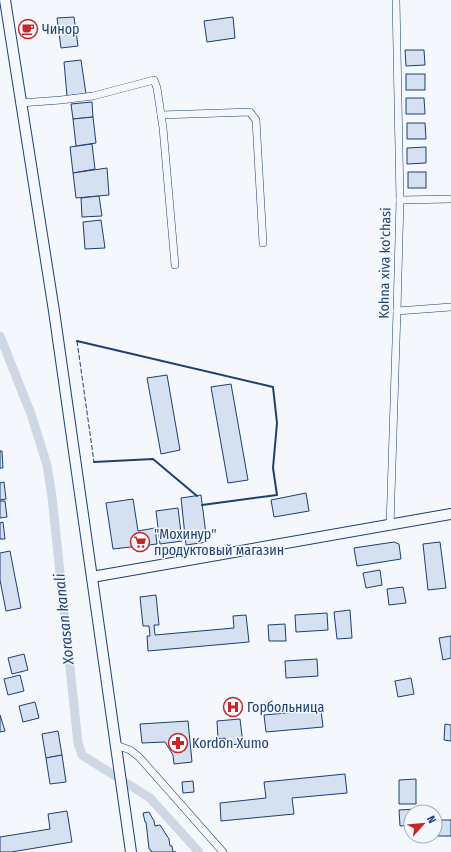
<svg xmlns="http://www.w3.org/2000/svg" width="451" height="852" font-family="'Fira Sans Condensed',sans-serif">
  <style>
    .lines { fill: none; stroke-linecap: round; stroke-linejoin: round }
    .canal { stroke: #cfd7e4; stroke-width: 9 }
    .building { fill: #d5e0f0; stroke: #1d3f73 }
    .minor-casing { stroke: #1d3f73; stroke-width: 8 }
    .secondary-casing { stroke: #1d3f73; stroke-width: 12 }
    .minor { stroke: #f4f7fb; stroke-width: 7 }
    .secondary { stroke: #f4f7fb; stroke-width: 10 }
    .fence { stroke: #1d3f73; stroke-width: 1; stroke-dasharray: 5 2; stroke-linecap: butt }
    .wall { stroke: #1d3f73; stroke-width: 2 }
    .labels { text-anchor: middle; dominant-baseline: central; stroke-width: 3; stroke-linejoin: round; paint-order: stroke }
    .poi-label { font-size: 14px; fill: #1d3f73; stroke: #f4f7fb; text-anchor: start }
    .street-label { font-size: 14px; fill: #1d3f73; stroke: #f4f7fb }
    .water-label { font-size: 15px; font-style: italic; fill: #1d3f73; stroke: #f4f7fb }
  </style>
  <rect width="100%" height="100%" fill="#f4f7fb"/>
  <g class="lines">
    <path class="canal" d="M 0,336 L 31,414 L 47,465 L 52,497 L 78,743 L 82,755 L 150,798 L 199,852"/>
  </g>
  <g class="building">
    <path d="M 74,17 L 78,46 L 61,48 L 57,18 Z"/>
    <path d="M 233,17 L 235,38 L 207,42 L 204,21 Z"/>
    <path d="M 405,50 L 424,50 L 425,65 L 406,66 Z"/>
    <path d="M 81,60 L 86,94 L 67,96 L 64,62 Z"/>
    <rect x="406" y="74" width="19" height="16"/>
    <path d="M 406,98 L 424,98 L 425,114 L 406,114 Z"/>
    <path d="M 92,102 L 93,117 L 73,119 L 71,104 Z"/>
    <path d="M 93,117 L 96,143 L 76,146 L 73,119 Z"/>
    <path d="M 407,123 L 425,123 L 426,139 L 407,139 Z"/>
    <path d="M 92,144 L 95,169 L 73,173 L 70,147 Z"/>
    <path d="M 426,147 L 426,163 L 407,164 L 407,148 Z"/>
    <path d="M 107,168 L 109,195 L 76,198 L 73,173 Z"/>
    <rect x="408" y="172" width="18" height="16"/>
    <path d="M 99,196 L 102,216 L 82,217 L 81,198 Z"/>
    <path d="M 101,220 L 105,248 L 85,249 L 83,222 Z"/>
    <path d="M 167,375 L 180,450 L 161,454 L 147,378 Z"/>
    <path d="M 231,384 L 248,480 L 228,483 L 211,387 Z"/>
    <path d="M 0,451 L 2,451 L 3,468 L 0,468 Z"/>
    <path d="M 4,482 L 6,499 L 0,500 L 0,483 Z"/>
    <path d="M 306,493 L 309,511 L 274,517 L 271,500 Z"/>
    <path d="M 201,495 L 207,542 L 186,545 L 181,498 Z"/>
    <path d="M 133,499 L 138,531 L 155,528 L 157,544 L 113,549 L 106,503 Z"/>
    <path d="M 0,501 L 5,501 L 7,517 L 0,518 Z"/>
    <path d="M 178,508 L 182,541 L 160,544 L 156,511 Z"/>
    <path d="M 3,522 L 5,539 L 0,539 L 0,523 Z"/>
    <path d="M 394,542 L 399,544 L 401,559 L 357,566 L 354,548 Z"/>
    <path d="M 440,542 L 446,588 L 428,590 L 423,544 Z"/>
    <path d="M 10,551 L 21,608 L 6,611 L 0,580 L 0,553 Z"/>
    <path d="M 380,570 L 382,585 L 366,588 L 363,573 Z"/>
    <path d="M 403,587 L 406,603 L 389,605 L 387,589 Z"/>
    <path d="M 156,595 L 159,625 L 154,625 L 155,635 L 234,628 L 233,616 L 246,615 L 249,642 L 148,651 L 147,636 L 150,636 L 149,626 L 143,626 L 140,597 Z"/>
    <path d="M 350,610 L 352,638 L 337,639 L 334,612 Z"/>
    <path d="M 327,613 L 328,630 L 296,632 L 295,615 Z"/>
    <path d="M 285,624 L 286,641 L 269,641 L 268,625 Z"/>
    <path d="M 451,636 L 451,658 L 443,660 L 439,638 Z"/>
    <path d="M 24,654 L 28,670 L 12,674 L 8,658 Z"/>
    <path d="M 317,659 L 318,676 L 286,678 L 285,661 Z"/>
    <path d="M 20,675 L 24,691 L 8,695 L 4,679 Z"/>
    <path d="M 411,678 L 414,694 L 398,697 L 395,681 Z"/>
    <path d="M 35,702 L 39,718 L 23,722 L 19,706 Z"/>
    <path d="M 321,710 L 323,727 L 266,732 L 264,715 Z"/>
    <path d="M 0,715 L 5,731 L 0,732 Z"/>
    <path d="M 240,719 L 243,744 L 226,745 L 225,738 L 218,739 L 217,721 Z"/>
    <path d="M 188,721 L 192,762 L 174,764 L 173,755 L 165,742 L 142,743 L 140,724 Z"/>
    <path d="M 445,724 L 451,725 L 451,741 L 444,740 Z"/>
    <path d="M 58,731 L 62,755 L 46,758 L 42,734 Z"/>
    <path d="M 62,755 L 66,782 L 50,784 L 46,758 Z"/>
    <path d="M 345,774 L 347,793 L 292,798 L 294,814 L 221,821 L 220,803 L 266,798 L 264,782 Z"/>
    <path d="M 416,779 L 416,804 L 399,804 L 399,780 Z"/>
    <path d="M 193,781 L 194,792 L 183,793 L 182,782 Z"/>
    <path d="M 416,809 L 416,812 L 411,812 L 411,825 L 400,826 L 399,810 Z"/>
    <path d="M 67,811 L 72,842 L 11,852 L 0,852 L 0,837 L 50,829 L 48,814 Z"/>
    <path d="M 149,812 L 154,821 L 155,826 L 160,825 L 169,839 L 170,846 L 172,846 L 173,852 L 176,852 L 151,852 L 151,850 L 149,849 L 146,822 L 145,822 L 143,813 Z"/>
    <rect x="438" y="820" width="13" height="16"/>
  </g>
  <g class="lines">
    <defs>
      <g id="minor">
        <path d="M 20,103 L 61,100 L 93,96 L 154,80 L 157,88 L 163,128 L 175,265"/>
        <path d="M 161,115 L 250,112 L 256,120 L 263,243"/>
        <path d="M 400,200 L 451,199"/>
        <path d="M 397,311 L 451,307"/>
        <path d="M 390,526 L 397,311 L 400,200 L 396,0"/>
        <path d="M 116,745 L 130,750 L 139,757 L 223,852"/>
      </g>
      <g id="secondary">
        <path d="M 5,0 L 54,311 L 131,852"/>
        <path d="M 92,577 L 451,514"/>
      </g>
    </defs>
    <use href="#minor" class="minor-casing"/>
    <use href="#secondary" class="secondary-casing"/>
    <use href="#minor" class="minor"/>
    <use href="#secondary" class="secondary"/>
    <path class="fence" d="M 77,341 L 94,462"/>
    <g class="wall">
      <path d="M 77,341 L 273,387 L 277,423 L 273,468 L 277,495 L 202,505"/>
      <path d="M 94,462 L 153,459 L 197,496"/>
    </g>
  </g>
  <defs>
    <symbol id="cafe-ring" viewBox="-11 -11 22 22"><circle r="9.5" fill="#f4f7fb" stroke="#c62828" stroke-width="1.5"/><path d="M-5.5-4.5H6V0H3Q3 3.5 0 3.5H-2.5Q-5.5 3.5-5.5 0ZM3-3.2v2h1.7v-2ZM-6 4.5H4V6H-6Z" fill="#c62828"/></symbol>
    <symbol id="supermarket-ring" viewBox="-11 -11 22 22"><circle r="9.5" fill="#f4f7fb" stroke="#c62828" stroke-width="1.5"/><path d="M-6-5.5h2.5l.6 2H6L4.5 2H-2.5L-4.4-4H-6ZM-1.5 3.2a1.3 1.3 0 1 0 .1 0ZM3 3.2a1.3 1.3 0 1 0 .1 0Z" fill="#c62828"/></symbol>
    <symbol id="hospital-ring" viewBox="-11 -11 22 22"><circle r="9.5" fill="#f4f7fb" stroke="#c62828" stroke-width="1.5"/><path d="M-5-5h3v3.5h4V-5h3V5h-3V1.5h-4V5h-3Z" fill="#c62828"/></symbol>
    <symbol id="pharmacy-ring" viewBox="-11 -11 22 22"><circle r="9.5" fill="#f4f7fb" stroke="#c62828" stroke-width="1.5"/><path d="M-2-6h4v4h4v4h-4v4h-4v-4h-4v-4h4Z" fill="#c62828"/></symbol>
  </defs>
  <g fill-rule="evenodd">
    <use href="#cafe-ring" x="17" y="18" width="22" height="22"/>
    <use href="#supermarket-ring" x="129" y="531" width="22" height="22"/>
    <use href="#hospital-ring" x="222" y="696" width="22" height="22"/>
    <use href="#pharmacy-ring" x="167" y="732" width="22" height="22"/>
  </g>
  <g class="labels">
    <g class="poi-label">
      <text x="42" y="29">Чинор</text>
      <text x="154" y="534">"Мохинур"<tspan x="154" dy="16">продуктовый магазин</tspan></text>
      <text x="247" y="707">Горбольница</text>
      <text x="192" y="743">Kordon Xumo</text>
    </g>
    <g class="street-label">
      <text transform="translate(385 263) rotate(-89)">Kohna xiva ko'chasi</text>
    </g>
    <g class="water-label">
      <text transform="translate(64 619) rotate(-96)">Xorasan kanali</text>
    </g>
  </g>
  <g transform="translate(423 824) rotate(63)"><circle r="19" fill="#f4f7fb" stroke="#9eadc5"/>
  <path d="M0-3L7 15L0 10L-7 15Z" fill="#c62828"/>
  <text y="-6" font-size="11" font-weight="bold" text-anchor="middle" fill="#1d3f73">N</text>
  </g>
</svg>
